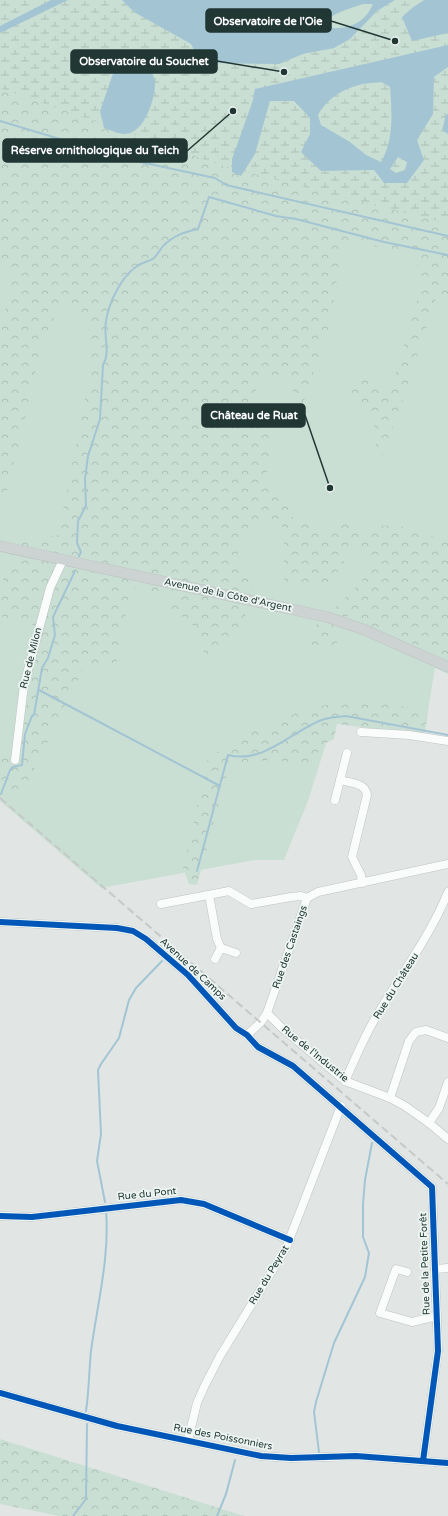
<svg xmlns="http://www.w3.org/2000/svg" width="448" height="1516" font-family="'Varela Round',sans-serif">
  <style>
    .green { fill: #cadfd4 }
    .forest { fill: url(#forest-crowns) }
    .wetland { fill: url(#wetland-marsh) }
    .water { fill: #a3c5d3; fill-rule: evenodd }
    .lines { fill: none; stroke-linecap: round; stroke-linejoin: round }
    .stream { stroke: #a3c5d3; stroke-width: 2 }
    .minor-casing { stroke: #bec3c2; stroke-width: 9 }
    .major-casing { stroke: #bcc3c1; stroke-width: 11 }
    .minor { stroke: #fafbfb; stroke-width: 8 }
    .major { stroke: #ccd3d2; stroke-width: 10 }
    .rail { stroke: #c5c9c8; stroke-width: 2; stroke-dasharray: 8 4; stroke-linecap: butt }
    .cycleway-casing { stroke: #eef6f3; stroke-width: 8 }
    .cycleway { stroke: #0057b8; stroke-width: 6 }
    .labels { text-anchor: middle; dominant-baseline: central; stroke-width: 3.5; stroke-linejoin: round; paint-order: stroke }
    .street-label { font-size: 10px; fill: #213734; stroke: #eef6f3 }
    .leader { fill: none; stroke: #213734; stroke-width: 1.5 }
    .callout-dot { fill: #213734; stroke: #eef6f3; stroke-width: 1.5 }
    .callout { fill: #213734; stroke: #213734; stroke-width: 1.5 }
    .callout-label { font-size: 11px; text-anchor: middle; font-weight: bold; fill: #fff }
  </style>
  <defs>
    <pattern id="forest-crowns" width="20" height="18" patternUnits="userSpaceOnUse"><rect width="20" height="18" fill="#cadfd4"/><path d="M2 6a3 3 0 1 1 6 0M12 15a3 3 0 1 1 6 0" fill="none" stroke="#adc0b7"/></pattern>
    <pattern id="wetland-marsh" width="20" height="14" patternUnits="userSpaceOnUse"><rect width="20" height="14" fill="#cadfd4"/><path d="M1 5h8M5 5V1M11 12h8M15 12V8" fill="none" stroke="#adc0b7"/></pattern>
  </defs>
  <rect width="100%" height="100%" fill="#e1e6e5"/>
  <path class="green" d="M 0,0 L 448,0 L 448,674 L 435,668 L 424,735 L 333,721 L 308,801 L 284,860 L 255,860 L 101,888 L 0,801 Z"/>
  <g class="forest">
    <path d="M 395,0 L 255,154 L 448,170 L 448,300 L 436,298 L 405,394 L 382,456 L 376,448 L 373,413 L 347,393 L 353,377 L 391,388 L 419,294 L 419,269 L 413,255 L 343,239 L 331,320 L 300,413 L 289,422 L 295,375 L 270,376 L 254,379 L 259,404 L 272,419 L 272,438 L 266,480 L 285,500 L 293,518 L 315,528 L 334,531 L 348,522 L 361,529 C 397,520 415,530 448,542 L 448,659 L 347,616 L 333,653 L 309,645 L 315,626 L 362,582 L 369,562 L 352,548 L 327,590 L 284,581 L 284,528 L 269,520 L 245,531 L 235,562 L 253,586 L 243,624 L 218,654 L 205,655 L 191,621 L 171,611 L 172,596 L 131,587 L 116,667 L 86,663 L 20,799 L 0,784 L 0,760 L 21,730 L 41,627 L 0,616 L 0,591 L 14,543 L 58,535 L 91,370 L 88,326 L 61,302 L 39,353 L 23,430 L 0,516 L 0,337 L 12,273 L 0,271 L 0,33 L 325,51 Z"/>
    <path d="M 378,702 L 407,707 L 428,714 L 424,735 L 337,724 L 334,739 L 324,744 L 306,767 C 281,757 256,761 230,763 L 197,885 L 189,884 L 183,868 L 209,754 L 238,747 L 245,726 L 259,729 L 276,727 L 301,709 L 339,703 Z"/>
    <path d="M 0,1439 L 244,1516 L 59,1516 L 0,1504 Z"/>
  </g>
  <path class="wetland" d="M 0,0 L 122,0 L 134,12 L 192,44 L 197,56 L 208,63 L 279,64 L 303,54 L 334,48 L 350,39 L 377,11 L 395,0 L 448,0 L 448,224 L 223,166 L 0,88 Z"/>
  <g class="water">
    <path d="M 51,0 L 68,0 L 0,33 L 0,26 Z"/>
    <path d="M 122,0 L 395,0 L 377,11 L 350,39 L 334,48 L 303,54 L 279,64 L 208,63 L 197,56 L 191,44 L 134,12 ZM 363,4 L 373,4 C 364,25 345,31 323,27 C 328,13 350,9 363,4 Z"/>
    <path d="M 424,0 L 448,0 L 448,33 L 412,41 L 402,17 L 412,8 Z"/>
    <path d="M 448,45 L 448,67 L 434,77 L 433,114 L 417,140 L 424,160 L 407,183 L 384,183 L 374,170 L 321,171 L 301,152 L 310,134 L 310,118 L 294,101 L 270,101 L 255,154 L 241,176 L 232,172 L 232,159 L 253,100 L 255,89 ZM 381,82 L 390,87 C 392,112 394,140 381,162 L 366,155 L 350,142 L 321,125 L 318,115 C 331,92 355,83 381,82 ZM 398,157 L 407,162 L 405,170 L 396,173 L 390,169 Z"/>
    <path d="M 125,63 L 151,69 C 152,73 154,77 155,81 C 156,98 144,134 125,134 C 118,134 110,130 104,128 L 100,111 L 116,65 Z"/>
    <path d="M 448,114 L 448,134 L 442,130 L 446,115 Z"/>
  </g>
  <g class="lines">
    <g class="stream">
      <path d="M 0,121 L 126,159 L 215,178 L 226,185 L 448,236"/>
      <path d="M 79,556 L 81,552 L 77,543 L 78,521 L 86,506 L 85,479 L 88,456 L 100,419 L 103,365 C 111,352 103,335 106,321 C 109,302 121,277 137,266 C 142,262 149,262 154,258 C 157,255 160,250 163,246 C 173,236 184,232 198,229 L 209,197 L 276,216 L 296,219 L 384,242 L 448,255"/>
      <path d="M 39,690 L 220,786"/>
      <path d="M 1,794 L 10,770 L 13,767 L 22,765 L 25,734 L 32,716 L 34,715 L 42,668 L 48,658 L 55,635 L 53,617 L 75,571"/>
      <path d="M 197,871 L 228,755 C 262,764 289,734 319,721 C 328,717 336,717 346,716 L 448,735"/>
      <path d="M 105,1202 L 97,1161 L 101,1134 L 98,1070 L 101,1064 L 119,1038 L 129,1000 L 136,988 L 162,961"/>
      <path d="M 86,1411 C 89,1391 89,1371 91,1351 C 97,1306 110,1256 106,1211"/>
      <path d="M 319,1452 L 314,1412 L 316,1402 L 334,1343 L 365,1277 L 369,1253 L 363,1237 L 363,1204 L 365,1180 L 372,1143"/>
      <path d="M 73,1516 L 86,1499 L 87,1424"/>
      <path d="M 217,1516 L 226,1494 L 235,1460"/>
    </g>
    <defs>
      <g id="minor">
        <path d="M 361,732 L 409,735 L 448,741"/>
        <path d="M 15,760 L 24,685 L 50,588 L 63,560"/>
        <path d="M 340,780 C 351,783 366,783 367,795 L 352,857 L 361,875 L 362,883"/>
        <path d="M 335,800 L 347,753"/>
        <path d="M 209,895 L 217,939 L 221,948"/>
        <path d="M 161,904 L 229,891 L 251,904 L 291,897 L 301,896 L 307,898"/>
        <path d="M 0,922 L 117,928 L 133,931 L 146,939 L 188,975 L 236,1028 L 247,1035 L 258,1047 L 293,1066 L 432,1187 L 438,1351 L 423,1461"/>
        <path d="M 221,948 L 236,953"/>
        <path d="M 215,959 L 221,948"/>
        <path d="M 267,1013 L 281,1027 L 345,1081 L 390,1098 L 405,1106 L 429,1123 L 448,1139"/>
        <path d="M 247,1035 L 261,1022 L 267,1013 L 307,898 L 318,892 L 448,864"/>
        <path d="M 345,1081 C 355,1059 364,1037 376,1017 C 400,975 430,937 448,892"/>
        <path d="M 390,1098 L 409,1041 L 416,1032 L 426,1030 L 448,1038"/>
        <path d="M 429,1123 L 439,1108 L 448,1082"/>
        <path d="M 0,1216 L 32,1217 L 181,1200 L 204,1204 L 290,1240"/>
        <path d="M 435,1269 L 448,1268"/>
        <path d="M 407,1272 L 396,1269 L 380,1313 L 412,1322 L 437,1316"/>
        <path d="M 0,1393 L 117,1426 L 261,1456 L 291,1458 L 356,1456 L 448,1463"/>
        <path d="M 188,1440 L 197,1403 L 205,1385 L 220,1356 L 286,1248 L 341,1106"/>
      </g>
      <path id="major" d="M 0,546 L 327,617 L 365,630 L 448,667"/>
    </defs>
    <use href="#minor" class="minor-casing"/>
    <use href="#major" class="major-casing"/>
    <use href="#minor" class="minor"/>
    <use href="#major" class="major"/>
    <path class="rail" d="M 0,798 L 448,1184"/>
    <defs>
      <g id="cycleway">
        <path d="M 0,922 L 117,928 L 133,931 L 146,939 L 188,975 L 236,1028 L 247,1035 L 258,1047 L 293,1066 L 432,1187 L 438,1351 L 423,1461"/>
        <path d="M 0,1216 L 32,1217 L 181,1200 L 204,1204 L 290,1240"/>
        <path d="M 0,1393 L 117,1426 L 261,1456 L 291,1458 L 356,1456 L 448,1463"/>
      </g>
    </defs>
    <use href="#cycleway" class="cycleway-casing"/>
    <use href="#cycleway" class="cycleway"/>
  </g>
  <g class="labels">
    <g class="street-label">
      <text transform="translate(228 595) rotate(12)">Avenue de la Côte d'Argent</text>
      <text transform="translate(31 658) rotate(-76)">Rue de Milon</text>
      <text transform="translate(290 947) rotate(-71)">Rue des Castaings</text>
      <text transform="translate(193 969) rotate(43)">Avenue de Camps</text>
      <text transform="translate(396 986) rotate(-58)">Rue du Château</text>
      <text transform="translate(315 1054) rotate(39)">Rue de l'Industrie</text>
      <text transform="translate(147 1194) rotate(-6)">Rue du Pont</text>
      <text transform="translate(425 1264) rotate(-92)">Rue de la Petite Forêt</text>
      <text transform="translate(269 1275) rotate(-59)">Rue du Peyrat</text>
      <text transform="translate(223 1437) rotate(11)">Rue des Poissonniers</text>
    </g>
  </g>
  <path class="leader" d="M395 41L331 21M284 72L217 61M233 111L187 151M330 488L305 415"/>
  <g class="callout-dot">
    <circle cx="395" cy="41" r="4"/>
    <circle cx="284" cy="72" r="4"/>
    <circle cx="233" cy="111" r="4"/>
    <circle cx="330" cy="488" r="4"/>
  </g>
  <g class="callout">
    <rect x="206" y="9" width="125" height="23" rx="4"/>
    <rect x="71" y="50" width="146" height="23" rx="4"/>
    <rect x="3" y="139" width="184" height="23" rx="4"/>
    <rect x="202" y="404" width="103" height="23" rx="4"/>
  </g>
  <g class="callout-label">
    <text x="268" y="25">Observatoire de l'Oie</text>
    <text x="144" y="65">Observatoire du Souchet</text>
    <text x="95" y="154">Réserve ornithologique du Teich</text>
    <text x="254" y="419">Château de Ruat</text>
  </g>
</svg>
